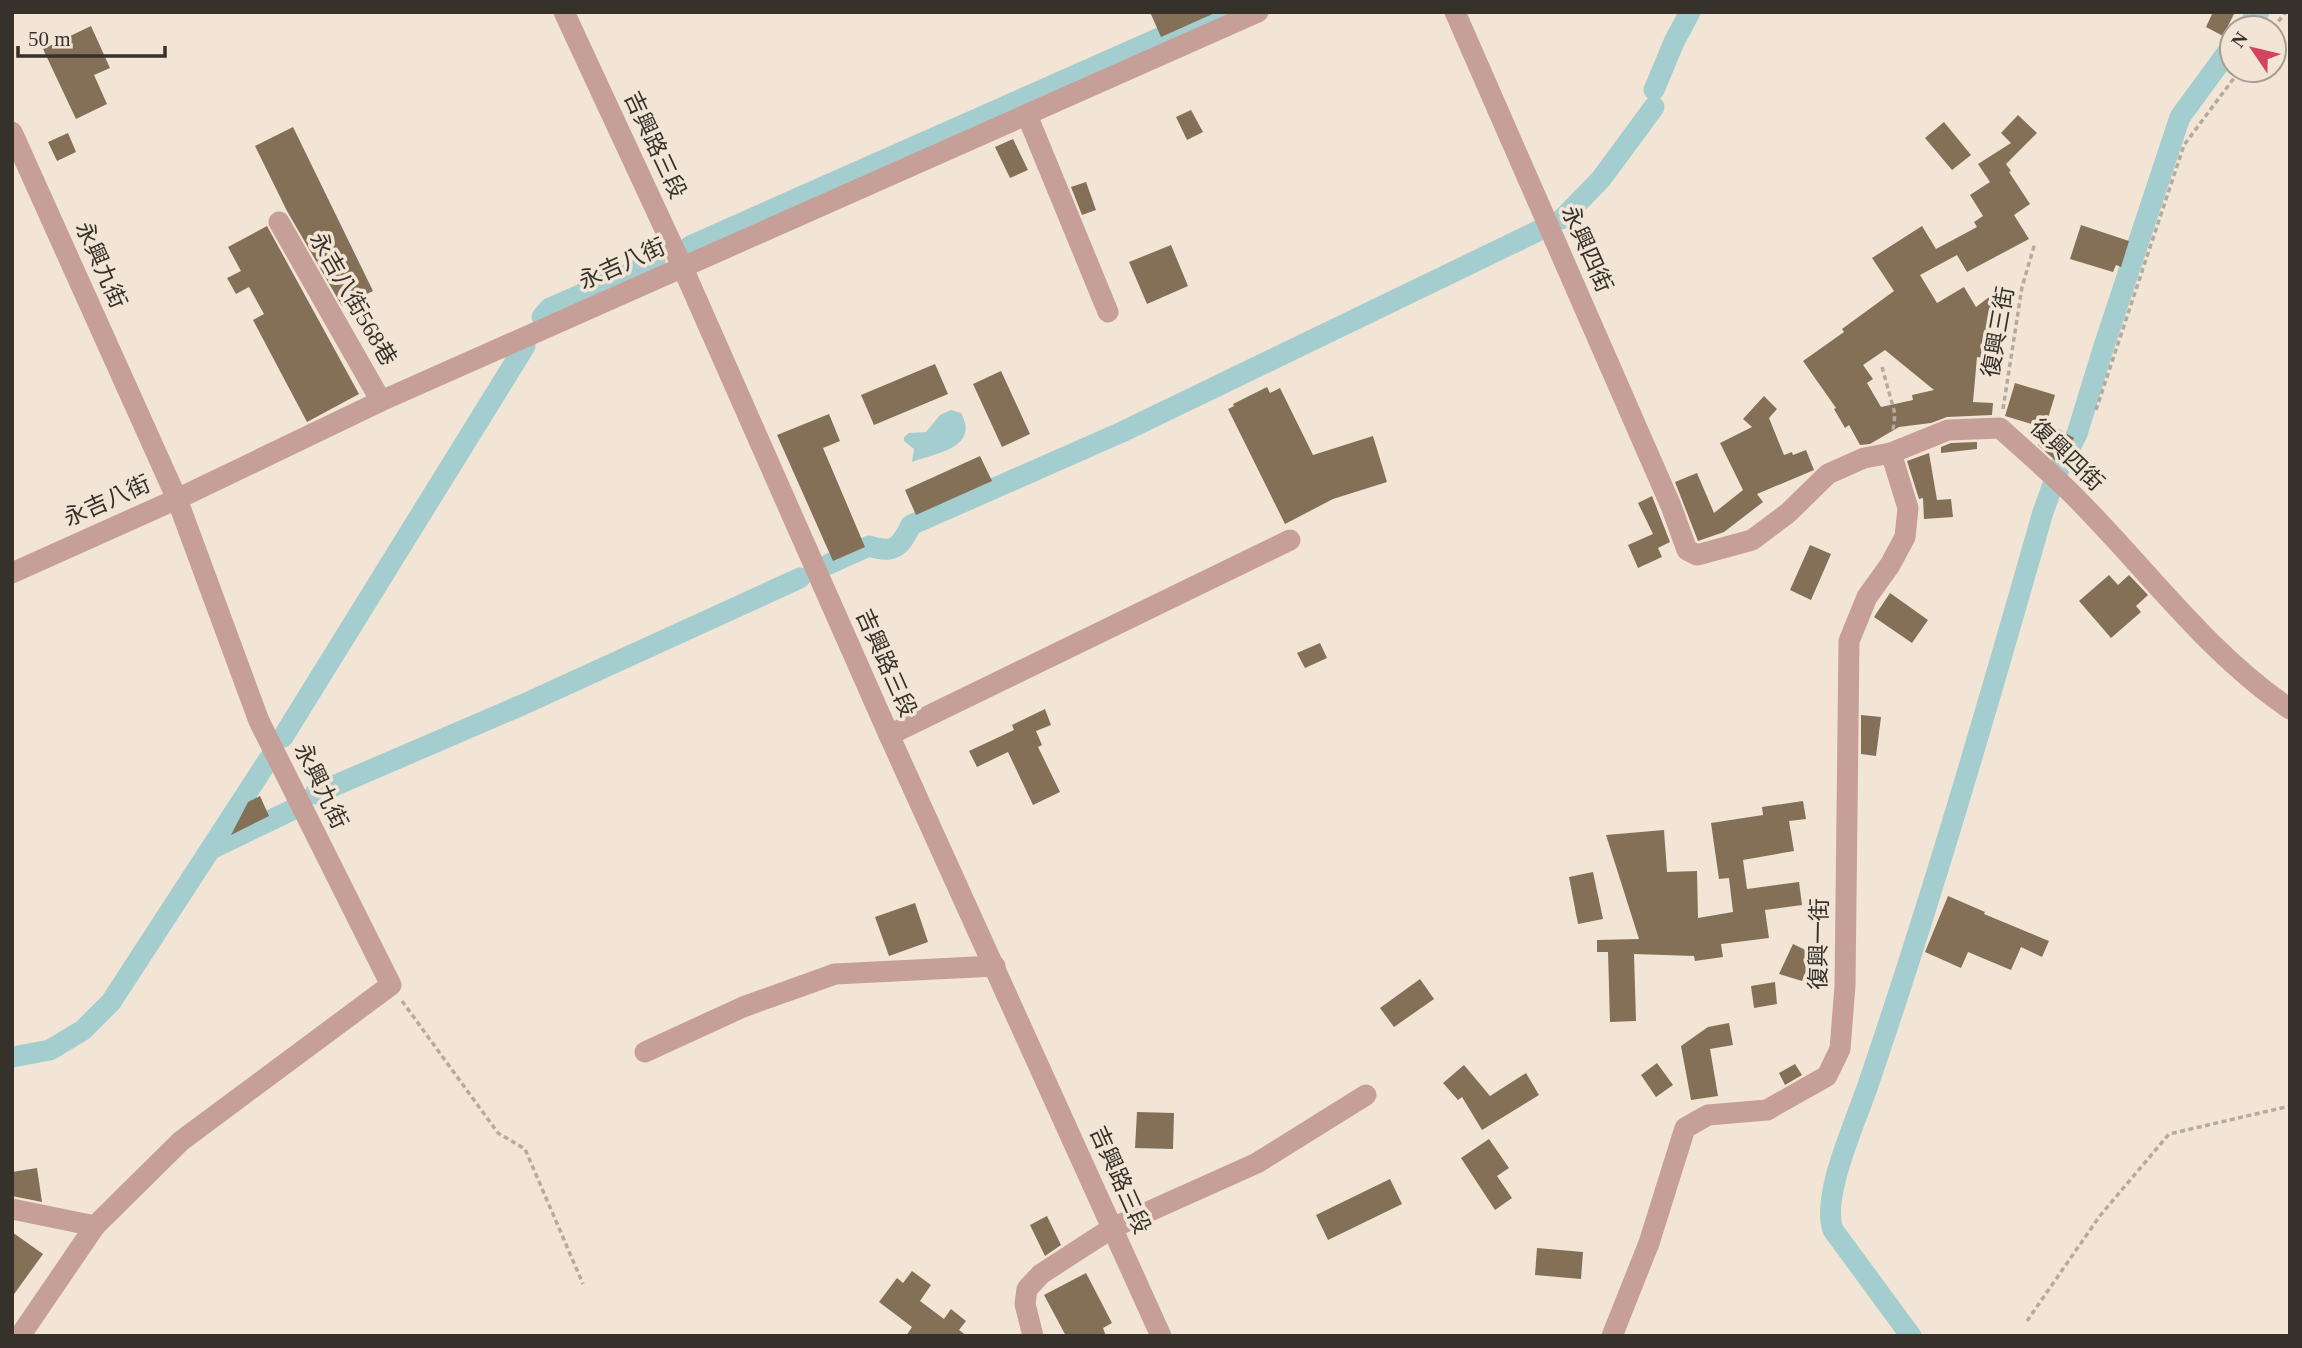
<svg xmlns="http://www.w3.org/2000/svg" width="2302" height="1348" font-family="'Times New Roman','Noto Sans TC',serif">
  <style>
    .water { fill: #a3cdce }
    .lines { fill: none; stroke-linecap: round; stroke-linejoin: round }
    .canal { stroke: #a3cdce; stroke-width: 21 }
    .building { fill: #847057; fill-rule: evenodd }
    .path { stroke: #b4aa9e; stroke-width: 3.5; stroke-dasharray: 5 3.5; stroke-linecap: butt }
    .minor { stroke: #c6a098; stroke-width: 21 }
    .labels { text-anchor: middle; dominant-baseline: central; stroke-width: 7; stroke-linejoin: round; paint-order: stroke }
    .street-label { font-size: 23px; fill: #36312b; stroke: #f2e5d6 }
  </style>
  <rect width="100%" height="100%" fill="#f2e5d6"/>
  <path class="water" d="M 951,410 L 961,413 C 980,448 936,453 912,462 L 914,449 L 904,441 L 904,437 L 909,433 L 926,432 L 940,415 Z"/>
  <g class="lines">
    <g class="canal">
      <path d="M 2246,28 L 2259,12"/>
      <path d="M 1654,90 L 1674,42 L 1690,12"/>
      <path d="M 1562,219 L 1601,179 L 1654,107"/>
      <path d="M 690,246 L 1218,12"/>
      <path d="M 542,317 L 550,308 L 655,262"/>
      <path d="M 2057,473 L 2077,434 L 2103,349 L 2180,117 L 2232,46"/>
      <path d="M 829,564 L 869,546 C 893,554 900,548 911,525 L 1122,432 L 1542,229"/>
      <path d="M 283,737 L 525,346"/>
      <path d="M 315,794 L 522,705 L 800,578"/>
      <path d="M 213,848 L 294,809"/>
      <path d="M 12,1057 L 50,1050 L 83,1030 L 111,1002 L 269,759"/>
      <path d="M 1911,1336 L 1833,1230 C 1821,1197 1855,1123 1867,1088 C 1932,898 1988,705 2043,512 L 2055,479"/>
    </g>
  </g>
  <g class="building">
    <path d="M 1150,12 L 1217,12 L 1161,37 Z"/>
    <path d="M 2213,12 L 2235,12 L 2223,36 L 2206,27 Z"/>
    <path d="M 91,26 L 110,68 L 94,75 L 107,104 L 76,119 L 43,49 Z"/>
    <path d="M 1191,110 L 1203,132 L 1187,140 L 1176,117 Z"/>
    <path d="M 2018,115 L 2037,133 L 2006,164 L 2011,171 L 2009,172 L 2030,204 L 2014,215 L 2029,239 L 1967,272 L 1957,255 L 1920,275 L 1937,303 L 1964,287 L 1976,307 L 1993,294 L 2009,313 L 1985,332 L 1999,347 L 1998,360 L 1977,357 L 1973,402 L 1993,403 L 1992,415 L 1947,417 L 1931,423 L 1899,427 L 1870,444 L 1860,445 L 1849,425 L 1845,428 L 1834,409 L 1836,408 L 1803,361 L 1844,332 L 1842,329 L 1894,291 L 1872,258 L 1922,226 L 1936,249 L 1977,227 L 1974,222 L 1983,216 L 1970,195 L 1990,182 L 1978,164 L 2011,143 L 2001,133 ZM 1885,350 L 1934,390 L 1912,395 L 1913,400 L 1881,407 L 1867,383 L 1873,379 L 1863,365 Z"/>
    <path d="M 1944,122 L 1971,155 L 1952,170 L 1925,138 Z"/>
    <path d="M 293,127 L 373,291 L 342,306 L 287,211 L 255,146 Z"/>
    <path d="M 68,133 L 76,152 L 57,161 L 48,142 Z"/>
    <path d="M 1013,139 L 1028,170 L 1010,178 L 995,147 Z"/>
    <path d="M 1086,182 L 1096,210 L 1082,215 L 1071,187 Z"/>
    <path d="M 2081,225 L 2129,241 L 2121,267 L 2116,265 L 2113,272 L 2070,259 Z"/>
    <path d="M 267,226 L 359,394 L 307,422 L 253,320 L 264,314 L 249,287 L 236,294 L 227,278 L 241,271 L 228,247 Z"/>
    <path d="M 1171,245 L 1188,286 L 1147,304 L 1129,262 Z"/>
    <path d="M 935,364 L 948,394 L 874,425 L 861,395 Z"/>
    <path d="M 1001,371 L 1030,434 L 1002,447 L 973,384 Z"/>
    <path d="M 2015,383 L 2055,395 L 2045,428 L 2005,416 Z"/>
    <path d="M 1267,387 L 1270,393 L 1280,388 L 1313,455 L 1373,436 L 1387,482 L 1333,499 L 1285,524 L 1228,409 L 1234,406 L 1233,404 Z"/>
    <path d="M 1764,396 L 1777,409 L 1769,418 L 1784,455 L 1792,452 L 1793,455 L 1806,450 L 1814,470 L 1757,494 L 1763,502 L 1724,532 L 1698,541 L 1675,482 L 1697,473 L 1714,513 L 1743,490 L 1720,443 L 1752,427 L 1743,419 Z"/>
    <path d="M 829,414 L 840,441 L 823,448 L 865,547 L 833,561 L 777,435 Z"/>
    <path d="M 2050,424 L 2074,438 L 2059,464 L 2038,445 Z"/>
    <path d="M 1977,442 L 1977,449 L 1941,453 L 1941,447 L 1951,443 Z"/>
    <path d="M 1929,453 L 1937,500 L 1951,499 L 1953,517 L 1924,519 L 1923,498 L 1919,499 L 1907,461 Z"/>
    <path d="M 980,456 L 992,481 L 916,515 L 905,490 Z"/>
    <path d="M 1652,496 L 1670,542 L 1658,548 L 1662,557 L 1638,568 L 1628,545 L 1653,534 L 1638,503 Z"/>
    <path d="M 1810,545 L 1831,554 L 1811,600 L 1790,590 Z"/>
    <path d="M 2109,575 L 2118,585 L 2129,575 L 2148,595 L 2136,606 L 2141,612 L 2111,638 L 2079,601 Z"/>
    <path d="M 1890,593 L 1928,620 L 1912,643 L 1874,617 Z"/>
    <path d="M 1320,643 L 1327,658 L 1305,668 L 1297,653 Z"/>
    <path d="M 1045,709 L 1051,725 L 1036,731 L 1042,745 L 1038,747 L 1060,792 L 1033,805 L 1008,752 L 977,767 L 969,751 L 1014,730 L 1012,725 Z"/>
    <path d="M 1861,715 L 1881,717 L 1876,756 L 1861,754 Z"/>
    <path d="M 260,796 L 269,816 L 231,835 L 248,802 Z"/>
    <path d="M 1803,801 L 1806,819 L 1789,821 L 1794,851 L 1743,860 L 1747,889 L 1799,882 L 1802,905 L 1765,910 L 1769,938 L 1721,944 L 1723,957 L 1695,961 L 1694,956 L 1634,954 L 1636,1021 L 1610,1022 L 1608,952 L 1597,952 L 1597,940 L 1639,939 L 1606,835 L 1664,830 L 1667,872 L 1697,871 L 1698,918 L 1733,912 L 1729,878 L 1719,879 L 1711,823 L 1763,815 L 1762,807 Z"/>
    <path d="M 1593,872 L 1603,919 L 1578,924 L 1569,877 Z"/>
    <path d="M 1948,896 L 1985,912 L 1984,914 L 2049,941 L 2042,957 L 2021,947 L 2011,970 L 1968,952 L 1961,968 L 1925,952 Z"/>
    <path d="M 915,903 L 928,942 L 889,956 L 875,917 Z"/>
    <path d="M 1793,944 L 1814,954 L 1802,981 L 1779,974 Z"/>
    <path d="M 1420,979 L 1434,999 L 1394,1027 L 1380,1008 Z"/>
    <path d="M 1775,982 L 1777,1004 L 1754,1008 L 1751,986 Z"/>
    <path d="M 1729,1023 L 1733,1045 L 1710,1049 L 1718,1096 L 1691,1100 L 1681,1046 L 1708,1027 Z"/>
    <path d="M 1657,1063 L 1673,1085 L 1656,1097 L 1641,1075 Z"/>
    <path d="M 1795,1064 L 1802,1075 L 1785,1085 L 1779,1073 Z"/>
    <path d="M 1464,1065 L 1490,1096 L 1526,1073 L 1539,1095 L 1482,1130 L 1462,1097 L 1458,1100 L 1443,1083 Z"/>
    <path d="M 1137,1112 L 1174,1113 L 1173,1149 L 1135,1148 Z"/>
    <path d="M 1489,1139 L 1509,1168 L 1497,1176 L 1512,1198 L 1495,1210 L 1461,1158 Z"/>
    <path d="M 37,1168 L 42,1202 L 12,1196 L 12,1172 Z"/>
    <path d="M 1390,1179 L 1402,1204 L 1328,1240 L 1316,1215 Z"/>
    <path d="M 1047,1216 L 1061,1245 L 1045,1256 L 1030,1225 Z"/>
    <path d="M 12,1232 L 43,1254 L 12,1297 Z"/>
    <path d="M 1537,1248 L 1583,1252 L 1581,1279 L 1535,1275 Z"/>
    <path d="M 912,1271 L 931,1285 L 920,1301 L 944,1319 L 951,1309 L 966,1321 L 959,1330 L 967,1336 L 906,1336 L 912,1327 L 879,1302 L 897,1278 L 903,1283 Z"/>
    <path d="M 1086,1273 L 1112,1323 L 1103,1328 L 1106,1336 L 1066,1336 L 1044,1295 Z"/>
  </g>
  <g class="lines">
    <g class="path">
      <path d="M 2273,28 L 2286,12"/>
      <path d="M 1882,367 L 1895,414 L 1893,430"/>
      <path d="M 2003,409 L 2022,287 L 2035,243"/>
      <path d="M 2096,410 L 2184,145 L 2240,70"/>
      <path d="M 402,1001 L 498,1133 L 525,1149 L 583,1284"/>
      <path d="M 2027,1321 L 2099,1217 L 2169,1134 L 2290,1106"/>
    </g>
    <g class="minor">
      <path d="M 564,12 L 682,266 L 889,735 L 1161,1336"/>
      <path d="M 1455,12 L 1671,506 L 1687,550 L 1697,555 L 1752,540 L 1788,513 L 1828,474 L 1864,458 L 1891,453 L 1948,430 L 2000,428 C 2022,448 2045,468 2067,489 C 2141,561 2204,651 2290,709"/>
      <path d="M 1027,115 L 1108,312"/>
      <path d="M 12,132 L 177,499 L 259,721 L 391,985 L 181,1141 L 95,1226 L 20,1336"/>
      <path d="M 279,222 L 381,401"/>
      <path d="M 12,573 L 177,499 L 381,401 L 1258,12"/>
      <path d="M 889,735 L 1290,540"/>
      <path d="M 645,1052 L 743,1007 L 835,974 L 995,966"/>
      <path d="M 12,1209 L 95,1226"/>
      <path d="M 1033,1336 L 1025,1304 L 1027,1289 L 1041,1274 L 1112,1228 L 1257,1163 L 1366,1095"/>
      <path d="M 1612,1336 L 1649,1243 L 1685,1128 L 1708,1115 L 1767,1110 L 1827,1076 L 1840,1049 L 1845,986 L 1849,641 L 1867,597 L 1890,565 L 1905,537 L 1908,508 L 1891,453"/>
    </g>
  </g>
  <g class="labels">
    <g class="street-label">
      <text transform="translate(655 145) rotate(65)">吉興路三段</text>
      <text transform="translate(1587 249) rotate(66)">永興四街</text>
      <text transform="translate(622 264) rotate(-24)">永吉八街</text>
      <text transform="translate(101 265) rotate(66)">永興九街</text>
      <text transform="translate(353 299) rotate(60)">永吉八街568巷</text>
      <text transform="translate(1998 332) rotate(-80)">復興三街</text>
      <text transform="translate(2067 455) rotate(44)">復興四街</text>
      <text transform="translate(107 501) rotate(-24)">永吉八街</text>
      <text transform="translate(886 663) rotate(66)">吉興路三段</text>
      <text transform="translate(321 786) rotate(64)">永興九街</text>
      <text transform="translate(1819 944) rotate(-89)">復興一街</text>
      <text transform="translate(1120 1180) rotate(66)">吉興路三段</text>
    </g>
  </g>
  <rect width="2302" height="1348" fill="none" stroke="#36312b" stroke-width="28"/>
  <g transform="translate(2253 49) rotate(305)"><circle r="33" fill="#f2e5d6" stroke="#a79d92" stroke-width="2"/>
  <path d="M0-5L12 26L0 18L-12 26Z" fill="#d4445f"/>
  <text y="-10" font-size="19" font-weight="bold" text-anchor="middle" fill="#36312b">N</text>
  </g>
  <path d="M18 46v10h147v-10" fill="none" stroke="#36312b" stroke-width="3.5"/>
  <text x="28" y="46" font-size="21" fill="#36312b" stroke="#f2e5d6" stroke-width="5" paint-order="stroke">50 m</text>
</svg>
